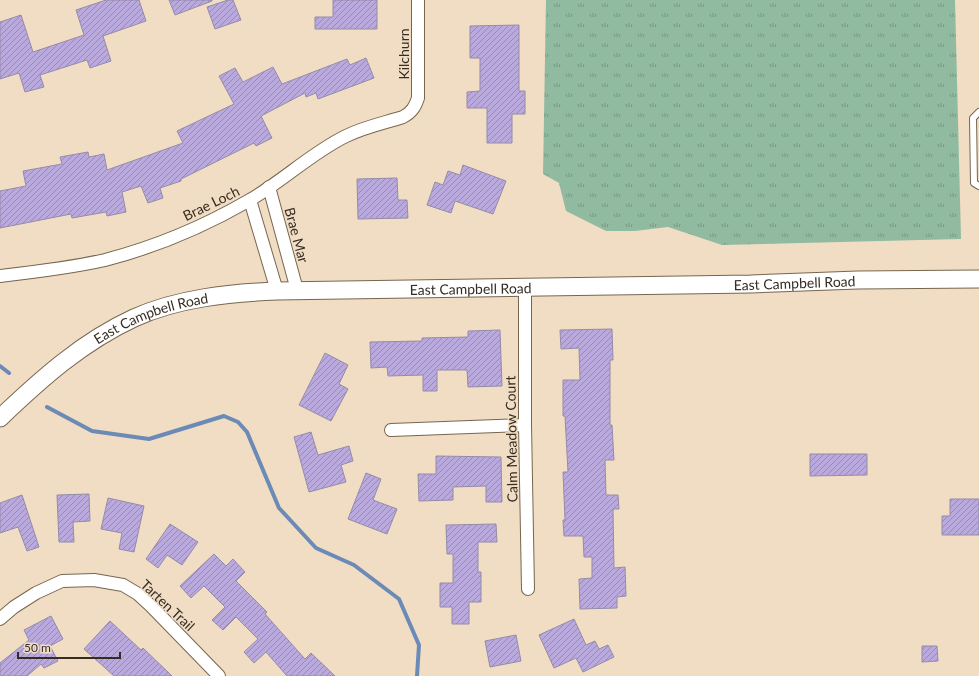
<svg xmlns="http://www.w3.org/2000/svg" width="979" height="676" font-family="Lato,sans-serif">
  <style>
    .grass { fill: url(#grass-tufts) }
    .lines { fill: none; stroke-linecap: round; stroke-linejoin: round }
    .stream { stroke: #6c8ab6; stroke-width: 4 }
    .building { fill: url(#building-hatch); stroke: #948ca7 }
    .lane-casing { stroke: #77664f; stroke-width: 8 }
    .street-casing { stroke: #77664f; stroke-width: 14 }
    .secondary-casing { stroke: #77664f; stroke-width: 19 }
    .lane { stroke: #fff; stroke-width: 6 }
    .street { stroke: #fff; stroke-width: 12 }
    .secondary { stroke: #fff; stroke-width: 17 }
    .labels { text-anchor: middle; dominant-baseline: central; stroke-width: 3; stroke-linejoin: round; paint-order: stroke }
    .street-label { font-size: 14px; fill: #352d23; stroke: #f1ddc4 }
  </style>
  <defs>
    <pattern id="grass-tufts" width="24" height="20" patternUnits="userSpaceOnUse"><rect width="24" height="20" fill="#91bba0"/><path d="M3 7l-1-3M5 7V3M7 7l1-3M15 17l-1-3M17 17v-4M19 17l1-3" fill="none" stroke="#779882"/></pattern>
    <pattern id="building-hatch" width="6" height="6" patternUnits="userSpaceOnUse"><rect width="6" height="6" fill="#baa9dd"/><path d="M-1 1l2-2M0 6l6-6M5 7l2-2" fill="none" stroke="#988ab3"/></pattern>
  </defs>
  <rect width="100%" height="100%" fill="#f1ddc4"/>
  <path class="grass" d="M 546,0 L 955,0 L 961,239 L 722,245 L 668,227 L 635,231 L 606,231 L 566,211 L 559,183 L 543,174 Z"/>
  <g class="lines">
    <g class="stream">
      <path d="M 0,366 L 9,373"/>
      <path d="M 47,407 L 92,431 L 149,439 L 224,416 L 238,422 L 247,432 L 279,508 L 316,548 L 354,565 L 399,599 L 419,645 L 417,676"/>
    </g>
  </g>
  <g class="building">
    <path d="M 106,0 L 139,0 L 146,21 L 103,36 L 111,61 L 90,68 L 87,60 L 40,75 L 44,87 L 25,92 L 19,73 L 0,79 L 0,22 L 21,15 L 33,52 L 84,35 L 76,10 Z"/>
    <path d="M 169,0 L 212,0 L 212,1 L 175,15 Z"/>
    <path d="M 228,0 L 233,0 L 241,20 L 215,29 L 207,7 Z"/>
    <path d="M 333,0 L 377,0 L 377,29 L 315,29 L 315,17 L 333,17 Z"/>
    <path d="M 519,25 L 519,91 L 525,91 L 525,114 L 512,114 L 512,143 L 487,143 L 487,108 L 467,108 L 467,92 L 480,91 L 480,58 L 470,58 L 470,26 Z"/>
    <path d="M 366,58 L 374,78 L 318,99 L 316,93 L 306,97 L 305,93 L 261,116 L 272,138 L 256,146 L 254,143 L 181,179 L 181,181 L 160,188 L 163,198 L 148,203 L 141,186 L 122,192 L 126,212 L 107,216 L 106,212 L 72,218 L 71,214 L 0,228 L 0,191 L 26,186 L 23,171 L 62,164 L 60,157 L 88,152 L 89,157 L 104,154 L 107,170 L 183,143 L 177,131 L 234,104 L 219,76 L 235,68 L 243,82 L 273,67 L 282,84 L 347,59 L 350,65 Z"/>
    <path d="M 463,165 L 506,181 L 493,214 L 455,201 L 451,213 L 427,205 L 435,182 L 443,185 L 448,171 L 460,175 Z"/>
    <path d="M 397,178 L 398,200 L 407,200 L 408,218 L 358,219 L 357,179 Z"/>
    <path d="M 612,329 L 613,360 L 610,360 L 610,425 L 612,425 L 614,460 L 605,460 L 606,495 L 618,495 L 619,509 L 613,509 L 614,568 L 625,567 L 626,596 L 617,597 L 617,608 L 580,609 L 579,579 L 592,578 L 592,557 L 584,557 L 583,536 L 564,536 L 563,520 L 565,520 L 563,472 L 568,472 L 565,416 L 563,416 L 563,380 L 580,380 L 579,348 L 561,349 L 560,330 Z"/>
    <path d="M 500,330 L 502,386 L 468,387 L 467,370 L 437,370 L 437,391 L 423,391 L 423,375 L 388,376 L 387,367 L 371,368 L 370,342 L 422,341 L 422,338 L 468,337 L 468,331 Z"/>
    <path d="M 325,353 L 348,365 L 339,384 L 348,389 L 331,421 L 299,405 Z"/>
    <path d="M 311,432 L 318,455 L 349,446 L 353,461 L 341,465 L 346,482 L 309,492 L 294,437 Z"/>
    <path d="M 810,454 L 867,454 L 867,475 L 810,476 Z"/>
    <path d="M 436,456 L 501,457 L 502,502 L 486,502 L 486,486 L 453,487 L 453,500 L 419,501 L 418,474 L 436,474 Z"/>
    <path d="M 366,473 L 381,479 L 373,500 L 397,509 L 387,534 L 348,519 Z"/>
    <path d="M 89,494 L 90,521 L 73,522 L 74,542 L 59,542 L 57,495 Z"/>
    <path d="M 22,495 L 39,547 L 27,551 L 18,527 L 0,533 L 0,503 Z"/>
    <path d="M 108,498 L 144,506 L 134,552 L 119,549 L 122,533 L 101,529 Z"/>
    <path d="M 950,499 L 979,499 L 979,535 L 942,535 L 942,516 L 950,516 Z"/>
    <path d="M 170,524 L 198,542 L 182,565 L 167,555 L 158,568 L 146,559 Z"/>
    <path d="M 496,524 L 497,542 L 478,542 L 478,572 L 481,572 L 481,602 L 469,602 L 469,624 L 452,624 L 452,607 L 440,607 L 440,583 L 453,583 L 453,554 L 447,554 L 446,525 Z"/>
    <path d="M 214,554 L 226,566 L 233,559 L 245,572 L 236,581 L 267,612 L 265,614 L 305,659 L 311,653 L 335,676 L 287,676 L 266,652 L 254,663 L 244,652 L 258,639 L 236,617 L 223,630 L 212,620 L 225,607 L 204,586 L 191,598 L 180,586 Z"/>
    <path d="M 51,616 L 63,639 L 50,646 L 58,661 L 44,668 L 41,664 L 27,676 L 0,676 L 0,663 L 29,640 L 24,630 Z"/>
    <path d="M 574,619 L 586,645 L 595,641 L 599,649 L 608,645 L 614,657 L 583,672 L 576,658 L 554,668 L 539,635 Z"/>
    <path d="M 110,621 L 141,650 L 143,648 L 172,676 L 114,676 L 84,649 Z"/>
    <path d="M 516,635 L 521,661 L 490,667 L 485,641 Z"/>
    <path d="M 922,646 L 937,646 L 938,661 L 922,662 Z"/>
  </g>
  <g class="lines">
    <defs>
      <path id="lane" d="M 979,112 L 973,118 L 974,183 L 979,186"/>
      <g id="street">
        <path d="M 269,187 L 297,290"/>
        <path d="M 250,200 L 277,291"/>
        <path d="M 0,276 C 35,272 70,268 105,260 C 155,247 203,227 248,201 C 282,182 311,153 346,136 C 364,127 384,123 403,117 C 412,112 415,107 418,98 L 418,0"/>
        <path d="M 525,288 L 525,425 L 528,589"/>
        <path d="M 391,430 L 525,425"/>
        <path d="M 0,619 L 14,607 L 36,593 L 62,581 L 94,580 L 123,585 L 138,594 L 151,606 L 219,676"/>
      </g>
      <g id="secondary">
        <path id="s1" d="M 0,418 C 41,379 82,342 134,318 C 178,298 230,293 277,291 L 751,284 L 858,280 L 979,279"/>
      </g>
    </defs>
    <use href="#lane" class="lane-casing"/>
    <use href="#street" class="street-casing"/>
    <use href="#secondary" class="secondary-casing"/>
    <use href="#lane" class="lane"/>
    <use href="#street" class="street"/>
    <use href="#secondary" class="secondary"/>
  </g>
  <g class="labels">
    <g class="street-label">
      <text transform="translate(403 54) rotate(-90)">Kilchurn</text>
      <text transform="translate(211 203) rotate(-26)">Brae Loch</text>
      <text transform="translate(297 235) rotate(75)">Brae Mar</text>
      <text stroke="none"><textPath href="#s1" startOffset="832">East Campbell Road</textPath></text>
      <text stroke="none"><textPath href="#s1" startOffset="508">East Campbell Road</textPath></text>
      <text stroke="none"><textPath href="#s1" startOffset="184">East Campbell Road</textPath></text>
      <text transform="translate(511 439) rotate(-91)">Calm Meadow Court</text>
      <text transform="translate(168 605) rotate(43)">Tarten Trail</text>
    </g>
  </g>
  <path d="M18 652v6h102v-6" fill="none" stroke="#352d23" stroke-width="2"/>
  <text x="24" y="652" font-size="12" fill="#352d23" stroke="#f1ddc4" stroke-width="3" paint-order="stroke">50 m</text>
</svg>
